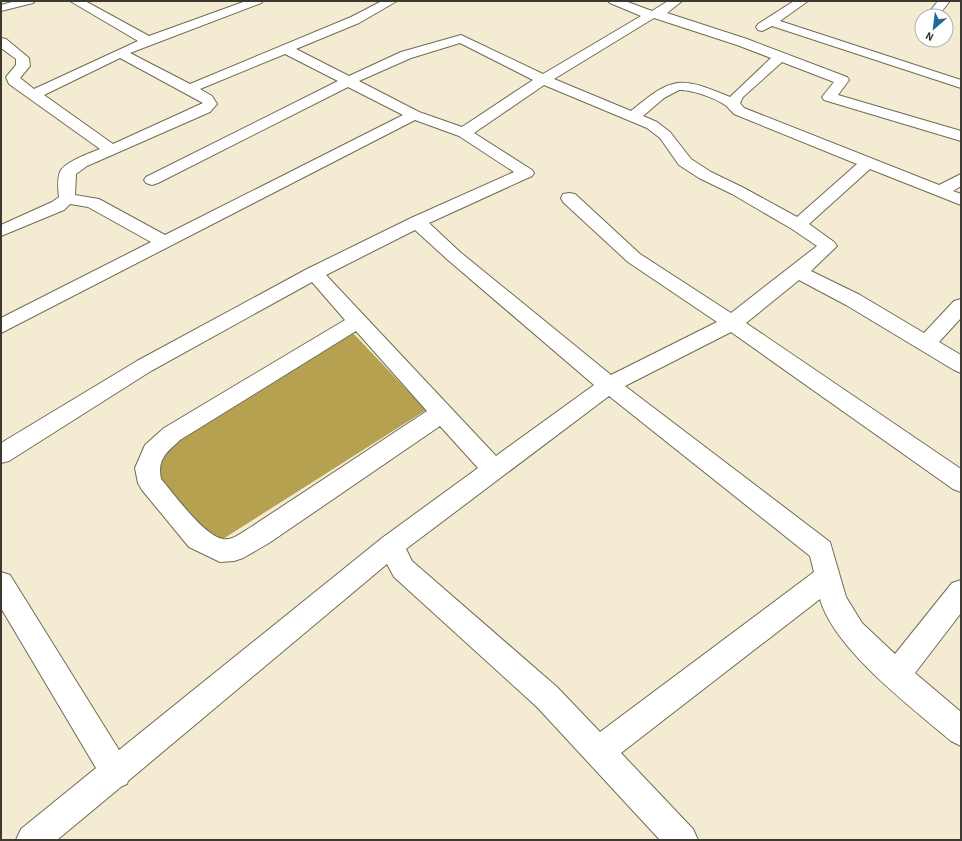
<svg xmlns="http://www.w3.org/2000/svg" width="962" height="841" font-family="'Source Sans 3',sans-serif">
  <style>
    .water { fill: #b6a151 }
    .lines { fill: none; stroke-linecap: round; stroke-linejoin: round }
    .street-casing { stroke: #716b55; stroke-width: 2 }
    .street { fill: #fff; fill-rule: evenodd }
  </style>
  <rect width="100%" height="100%" fill="#f3ecd2"/>
  <path class="water" d="M 352,332 L 426,410 L 215,544 L 154,478 L 152,456 Z"/>
  <g class="lines">
    <defs>
      <g id="street">
        <path d="M 16,1 L 35,1 L 33,3 L 1,11 L 1,5 Z"/>
        <path d="M 70,1 L 85,1 L 149,36 L 246,1 L 263,1 L 261,3 L 130,53 L 190,84 L 351,17 L 382,1 L 397,1 L 359,23 L 296,49 L 349,76 L 401,52 L 461,35 L 543,74 L 641,16 L 610,3 L 608,1 L 625,1 L 652,11 L 668,1 L 682,1 L 667,13 L 747,39 L 847,77 L 849,80 L 838,95 L 961,131 L 961,141 L 824,100 L 822,97 L 834,82 L 782,62 L 743,97 L 740,103 L 744,108 L 939,185 L 961,174 L 961,186 L 953,191 L 961,194 L 961,205 L 870,169 L 809,224 L 834,242 L 837,246 L 811,271 L 860,295 L 924,333 L 954,301 L 961,299 L 961,318 L 939,342 L 961,355 L 961,373 L 954,370 L 846,305 L 799,280 L 746,323 L 961,469 L 961,492 L 953,489 L 731,332 L 625,386 L 830,542 L 846,597 L 862,623 L 895,654 L 952,583 L 961,580 L 961,613 L 915,673 L 961,712 L 961,746 L 951,741 C 911,707 834,649 820,599 L 621,753 L 693,829 L 698,840 L 660,840 L 537,707 L 394,577 L 387,564 L 128,781 L 127,784 L 122,786 L 57,840 L 16,840 L 21,829 L 96,768 L 1,608 L 1,572 L 10,575 L 119,750 L 382,538 L 478,468 L 440,426 L 269,543 L 243,558 L 234,561 L 220,562 L 189,547 L 142,490 L 138,483 L 135,468 L 142,452 L 145,445 L 164,428 L 345,320 L 312,282 L 151,371 L 9,461 L 1,463 L 1,443 L 137,361 L 307,269 L 411,218 L 514,172 L 459,136 L 415,120 L 1,333 L 1,318 L 151,242 L 88,207 L 70,204 L 64,210 L 1,236 L 1,225 L 52,202 L 59,197 C 58,189 57,180 60,172 C 64,162 90,153 100,149 L 9,84 L 6,77 L 16,65 L 16,59 L 1,48 L 1,38 L 6,39 L 29,58 L 30,66 L 20,78 L 34,89 L 138,41 ZM 654,18 L 737,45 L 771,58 L 730,97 C 680,76 673,76 631,111 L 554,79 ZM 460,43 L 533,80 L 462,127 L 419,112 L 359,81 L 411,58 ZM 285,54 L 338,81 L 146,177 L 144,180 L 146,183 L 152,185 L 158,183 L 348,87 L 403,115 L 165,235 L 99,199 L 75,195 L 76,174 L 87,166 L 210,112 L 217,104 L 212,96 L 200,89 ZM 120,58 L 203,103 L 113,144 L 44,95 ZM 544,85 L 647,128 L 660,138 L 679,165 L 699,178 L 732,194 L 792,229 L 817,246 L 731,313 L 640,254 L 575,194 L 569,193 L 563,194 L 561,198 L 563,202 L 628,262 L 717,322 L 611,375 L 460,252 L 429,223 L 532,176 L 534,173 L 532,170 L 474,133 ZM 679,90 C 690,89 716,98 725,105 C 728,107 731,111 734,114 L 857,164 L 797,217 L 744,188 L 711,172 L 691,159 L 670,132 L 657,122 L 643,116 L 664,98 ZM 415,230 L 448,260 L 594,385 L 496,456 L 326,275 ZM 356,331 L 427,411 L 251,527 C 243,532 232,541 223,539 C 204,536 174,494 161,479 C 157,459 166,453 180,440 ZM 609,396 L 810,556 L 814,572 L 600,732 L 557,687 L 412,561 L 406,549 Z"/>
        <path d="M 794,1 L 808,1 L 780,21 L 961,80 L 961,88 L 772,26 L 762,31 L 758,30 L 756,27 L 758,24 Z"/>
        <path d="M 938,1 L 950,1 L 938,16 L 926,16 Z"/>
      </g>
    </defs>
    <use href="#street" class="street-casing"/>
    <use href="#street" class="street"/>
  </g>
  <rect width="962" height="841" fill="none" stroke="#3c3a30" stroke-width="4"/>
  <g transform="translate(934 28) rotate(208)"><circle r="19" fill="#ffffff" stroke="#b1b0ac"/>
  <path d="M0-3L7 15L0 10L-7 15Z" fill="#22689c"/>
  <text y="-6" font-size="11" font-weight="bold" text-anchor="middle" fill="#3c3a30">N</text>
  </g>
</svg>
